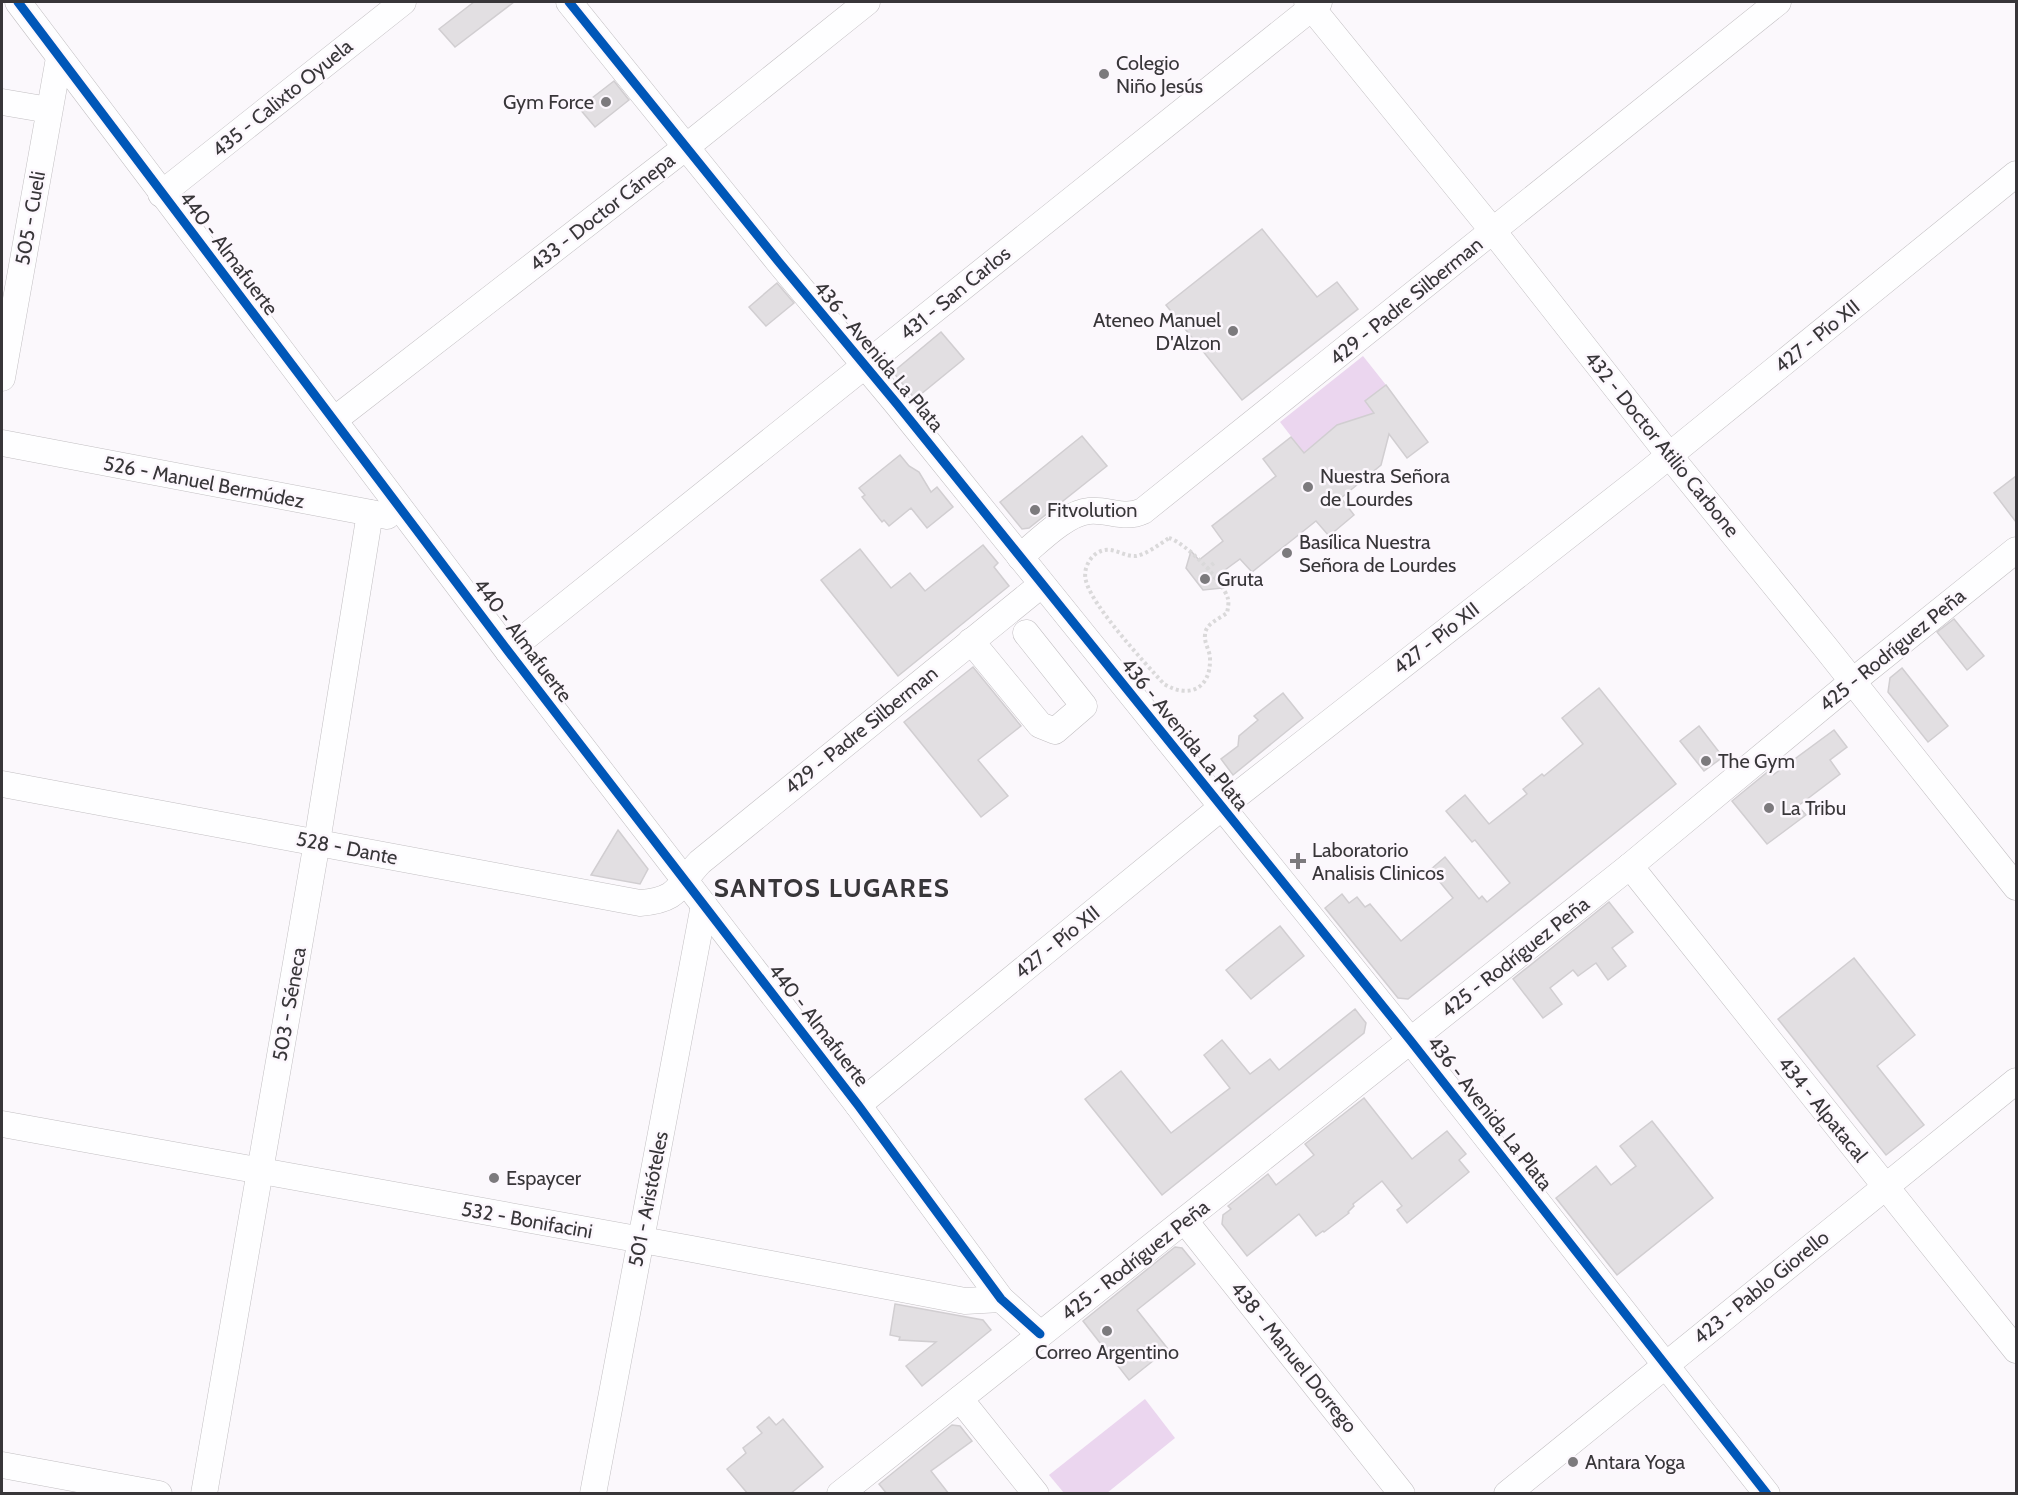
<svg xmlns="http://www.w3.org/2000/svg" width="2018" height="1495" font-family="Cabin,sans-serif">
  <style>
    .green { fill: #ebd6ef }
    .building { fill: #e2dfe2; stroke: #d1ced1; stroke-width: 1.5 }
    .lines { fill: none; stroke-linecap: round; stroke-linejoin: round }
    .minor-casing { stroke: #c2bfc2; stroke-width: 27 }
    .path { stroke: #dad9da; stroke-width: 4; stroke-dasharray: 3 3; stroke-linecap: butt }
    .minor { stroke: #fefeff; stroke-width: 26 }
    .cycleway-casing { stroke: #fcf7fd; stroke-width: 13 }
    .cycleway { stroke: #0057b8; stroke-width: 9 }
    .poi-dot { fill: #7c7a7d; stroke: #fcf7fd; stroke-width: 2 }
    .labels { text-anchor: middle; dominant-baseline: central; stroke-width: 5; stroke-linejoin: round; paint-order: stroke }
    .poi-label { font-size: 20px; fill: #383639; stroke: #fcf7fd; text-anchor: start }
    .street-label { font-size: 20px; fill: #383639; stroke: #fcf7fd }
    .district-label { font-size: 26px; font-weight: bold; letter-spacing: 1.5px; fill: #383639; stroke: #fcf7fd }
  </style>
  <rect width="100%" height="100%" fill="#fbf8fc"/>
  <g class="green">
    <path d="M 1363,356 L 1386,385 L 1365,401 L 1377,417 L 1337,425 L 1304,453 L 1280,422 Z"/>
    <path d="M 1145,1399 L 1175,1438 L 1107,1493 L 1064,1493 L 1049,1475 Z"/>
  </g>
  <g class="building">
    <path d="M 474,2 L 514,2 L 455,47 L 439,29 Z"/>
    <path d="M 614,81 L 629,100 L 595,127 L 579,108 Z"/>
    <path d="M 1262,229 L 1317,297 L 1337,282 L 1358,309 L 1242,400 L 1166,305 Z"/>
    <path d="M 777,283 L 794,303 L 766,326 L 749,307 Z"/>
    <path d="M 941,332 L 964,359 L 915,399 L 893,372 Z"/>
    <path d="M 1386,385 L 1428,442 L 1407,458 L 1389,434 L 1381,465 L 1341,498 L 1354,515 L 1329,536 L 1316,521 L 1252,572 L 1240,559 L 1214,578 L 1223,588 L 1203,590 L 1186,568 L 1191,551 L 1199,560 L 1223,541 L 1212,526 L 1276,476 L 1263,459 L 1291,437 L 1304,453 L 1337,425 L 1374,413 L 1365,401 Z"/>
    <path d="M 1082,436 L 1107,466 L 1029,528 L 1022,529 L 1000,502 Z"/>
    <path d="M 900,455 L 909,466 L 919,472 L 931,492 L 937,487 L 953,507 L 927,528 L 911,508 L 889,526 L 884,520 L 882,522 L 862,497 L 865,495 L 859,488 Z"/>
    <path d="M 2016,476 L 2016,522 L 1994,493 Z"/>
    <path d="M 983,545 L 998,563 L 994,567 L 1009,586 L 898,676 L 821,580 L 860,549 L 891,588 L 910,573 L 925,591 Z"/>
    <path d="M 1954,619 L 1984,656 L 1967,670 L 1937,632 Z"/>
    <path d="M 973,667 L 1021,726 L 978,760 L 1008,796 L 981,817 L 904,722 Z"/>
    <path d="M 1902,668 L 1948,726 L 1928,742 L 1888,692 L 1890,678 Z"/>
    <path d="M 1599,688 L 1676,784 L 1408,999 L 1398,998 L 1325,908 L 1342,894 L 1349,903 L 1357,897 L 1365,907 L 1370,904 L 1401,941 L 1453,898 L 1430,870 L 1445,857 L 1479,899 L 1482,896 L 1487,902 L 1510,883 L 1475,840 L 1472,842 L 1446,811 L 1465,795 L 1489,824 L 1527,794 L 1523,789 L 1542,774 L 1544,776 L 1583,744 L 1562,718 Z"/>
    <path d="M 1283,693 L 1303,718 L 1233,775 L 1221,759 L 1238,746 L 1239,736 L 1258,720 L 1254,716 Z"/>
    <path d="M 1699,726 L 1723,757 L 1704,771 L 1680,741 Z"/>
    <path d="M 1834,730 L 1847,747 L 1830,760 L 1840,774 L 1798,806 L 1806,815 L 1767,844 L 1732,801 L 1770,770 L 1773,775 Z"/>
    <path d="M 618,830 L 648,869 L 640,884 L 591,875 Z"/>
    <path d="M 1609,902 L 1633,932 L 1612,948 L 1626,966 L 1608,980 L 1596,963 L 1578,976 L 1573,970 L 1550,988 L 1562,1004 L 1543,1018 L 1513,979 Z"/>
    <path d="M 1280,926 L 1304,956 L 1251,999 L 1226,970 Z"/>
    <path d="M 1854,958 L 1915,1035 L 1877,1066 L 1924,1125 L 1886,1155 L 1778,1019 Z"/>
    <path d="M 1355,1009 L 1366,1023 L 1364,1033 L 1162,1195 L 1085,1099 L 1121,1071 L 1171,1133 L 1230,1088 L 1204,1055 L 1222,1040 L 1250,1074 L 1270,1059 L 1279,1070 Z"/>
    <path d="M 1364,1098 L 1412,1159 L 1447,1131 L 1466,1154 L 1459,1160 L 1469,1172 L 1407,1223 L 1397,1210 L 1402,1206 L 1382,1181 L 1353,1204 L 1354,1206 L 1348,1212 L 1349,1213 L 1324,1232 L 1323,1231 L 1316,1236 L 1299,1214 L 1247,1256 L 1222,1224 L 1223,1215 L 1231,1209 L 1228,1206 L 1268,1174 L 1276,1185 L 1314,1155 L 1305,1144 Z"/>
    <path d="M 1652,1121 L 1713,1198 L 1617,1275 L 1556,1198 L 1596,1166 L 1611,1185 L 1636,1166 L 1620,1146 Z"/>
    <path d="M 1175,1247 L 1182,1248 L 1195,1264 L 1137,1310 L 1168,1349 L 1129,1380 L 1083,1321 Z"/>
    <path d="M 895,1304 L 983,1320 L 991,1330 L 922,1386 L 906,1366 L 936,1342 L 899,1340 L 900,1337 L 890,1335 Z"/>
    <path d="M 769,1417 L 776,1425 L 783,1419 L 823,1467 L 790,1494 L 748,1494 L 727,1469 L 746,1453 L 743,1448 L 762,1433 L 757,1427 Z"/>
    <path d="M 952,1425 L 960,1426 L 972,1441 L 931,1471 L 949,1494 L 887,1494 L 879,1484 Z"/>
  </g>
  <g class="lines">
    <defs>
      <g id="minor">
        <path d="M 18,2 L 508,651 L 858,1105 L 1001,1299 L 1040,1334"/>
        <path d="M 569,2 L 778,261 L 897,404 L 1410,1040 L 1767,1494"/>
        <path d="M 1307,2 L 1493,231 L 1669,455 L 1826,648 L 2016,887"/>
        <path d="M 2,102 L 49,110"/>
        <path d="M 161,194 L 403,2"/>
        <path d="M 2,378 L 59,58"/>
        <path d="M 334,420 L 686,147 L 867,2"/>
        <path d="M 2,443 L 387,516"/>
        <path d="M 1020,557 C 1038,542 1066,513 1089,511 C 1109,509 1124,520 1143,511 L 1778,2"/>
        <path d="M 971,641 L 1040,725 L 1055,731 L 1084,706 L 1026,633"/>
        <path d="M 508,651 L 1319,2"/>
        <path d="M 2,784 L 640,903 C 680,900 677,886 700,862 L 1041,585"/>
        <path d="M 1630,866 L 2016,1350"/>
        <path d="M 858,1105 L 1222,807 L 1644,476 L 2016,174"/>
        <path d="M 2,1124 L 692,1249 L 965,1301 L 1001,1299"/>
        <path d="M 1185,1221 L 1402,1494"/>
        <path d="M 960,1399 L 1036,1494"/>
        <path d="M 2,1465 L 159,1494"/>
        <path d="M 204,1494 L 317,842 L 370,513"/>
        <path d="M 593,1494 L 704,905"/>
        <path d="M 840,1494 L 1630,866 L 1853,681 L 2016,550"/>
        <path d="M 1507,1494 L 2016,1081"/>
      </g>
    </defs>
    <use href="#minor" class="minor-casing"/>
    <g class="path">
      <path d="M 1169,538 C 1186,543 1224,582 1228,599 C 1229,603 1228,608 1227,613 C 1219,619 1205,624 1205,635 C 1204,643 1210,651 1210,658 C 1211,689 1189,699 1164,684 C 1145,663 1092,606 1086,581 C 1083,571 1088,559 1097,553 C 1112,544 1122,557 1136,556 C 1147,554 1160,544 1169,538 Z"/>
      <path d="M 1207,569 L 1214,563"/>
    </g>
    <use href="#minor" class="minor"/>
    <defs>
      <g id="cycleway">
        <path d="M 18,2 L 508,651 L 858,1105 L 1001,1299 L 1040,1334"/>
        <path d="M 569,2 L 778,261 L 897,404 L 1410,1040 L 1767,1494"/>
      </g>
    </defs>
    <use href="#cycleway" class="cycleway-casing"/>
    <use href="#cycleway" class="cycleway"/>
  </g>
  <g class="poi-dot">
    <circle cx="1104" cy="74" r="6"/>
    <circle cx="606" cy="102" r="6"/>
    <circle cx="1233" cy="331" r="6"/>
    <circle cx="1308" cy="487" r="6"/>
    <circle cx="1035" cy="510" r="6"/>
    <circle cx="1287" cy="553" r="6"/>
    <circle cx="1205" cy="579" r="6"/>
    <circle cx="1706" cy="761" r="6"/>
    <circle cx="1769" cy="808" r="6"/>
    <path d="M1295 852h6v6h6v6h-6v6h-6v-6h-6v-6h6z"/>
    <circle cx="494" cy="1178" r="6"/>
    <circle cx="1107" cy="1331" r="6"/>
    <circle cx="1573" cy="1462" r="6"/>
  </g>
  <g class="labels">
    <g class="poi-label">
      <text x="1116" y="63">Colegio<tspan x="1116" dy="23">Niño Jesús</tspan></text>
      <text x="594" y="102" text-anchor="end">Gym Force</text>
      <text x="1221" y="320" text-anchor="end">Ateneo Manuel<tspan x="1221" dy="23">D'Alzon</tspan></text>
      <text x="1320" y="476">Nuestra Señora<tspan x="1320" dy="23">de Lourdes</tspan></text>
      <text x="1047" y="510">Fitvolution</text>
      <text x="1299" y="542">Basílica Nuestra<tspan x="1299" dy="23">Señora de Lourdes</tspan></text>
      <text x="1217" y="579">Gruta</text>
      <text x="1718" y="761">The Gym</text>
      <text x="1781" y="808">La Tribu</text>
      <text x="1312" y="850">Laboratorio<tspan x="1312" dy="23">Analisis Clinicos</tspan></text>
      <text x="506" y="1178">Espaycer</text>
      <text x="1107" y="1352" text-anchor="middle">Correo Argentino</text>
      <text x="1585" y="1462">Antara Yoga</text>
    </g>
    <g class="street-label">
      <text transform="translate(282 98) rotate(-39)">435 - Calixto Oyuela</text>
      <text transform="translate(602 212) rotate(-38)">433 - Doctor Cánepa</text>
      <text transform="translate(30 218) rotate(-80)">505 - Cueli</text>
      <text transform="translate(229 253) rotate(53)">440 - Almafuerte</text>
      <text transform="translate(955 293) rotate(-39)">431 - San Carlos</text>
      <text transform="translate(1406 301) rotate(-39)">429 - Padre Silberman</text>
      <text transform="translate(1817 336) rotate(-39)">427 - Pío XII</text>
      <text transform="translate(879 356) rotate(50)">436 - Avenida La Plata</text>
      <text transform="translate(1662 444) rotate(51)">432 - Doctor Atilio Carbone</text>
      <text transform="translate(204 482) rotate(11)">526 - Manuel Bermúdez</text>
      <text transform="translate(1436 638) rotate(-38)">427 - Pío XII</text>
      <text transform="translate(523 640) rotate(53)">440 - Almafuerte</text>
      <text transform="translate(1892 650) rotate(-39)">425 - Rodríguez Peña</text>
      <text transform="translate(861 730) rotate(-39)">429 - Padre Silberman</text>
      <text transform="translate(1185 734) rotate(51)">436 - Avenida La Plata</text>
      <text transform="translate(347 848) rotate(11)">528 - Dante</text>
      <text transform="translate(1057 942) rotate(-39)">427 - Pío XII</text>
      <text transform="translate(1515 957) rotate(-38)">425 - Rodríguez Peña</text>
      <text transform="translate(289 1004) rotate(-80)">503 - Séneca</text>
      <text transform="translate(819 1025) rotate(52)">440 - Almafuerte</text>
      <text transform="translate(1823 1109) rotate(51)">434 - Alpatacal</text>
      <text transform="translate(1490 1113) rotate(52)">436 - Avenida La Plata</text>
      <text transform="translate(648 1199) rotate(-79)">501 - Aristóteles</text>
      <text transform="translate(527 1220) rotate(10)">532 - Bonifacini</text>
      <text transform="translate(1135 1260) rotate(-38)">425 - Rodríguez Peña</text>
      <text transform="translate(1761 1287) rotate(-39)">423 - Pablo Giorello</text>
      <text transform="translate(1294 1357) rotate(51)">438 - Manuel Dorrego</text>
    </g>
    <g class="district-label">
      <text x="832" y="888">SANTOS LUGARES</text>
    </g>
  </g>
  <rect width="2018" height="1495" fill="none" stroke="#383639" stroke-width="6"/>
</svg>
